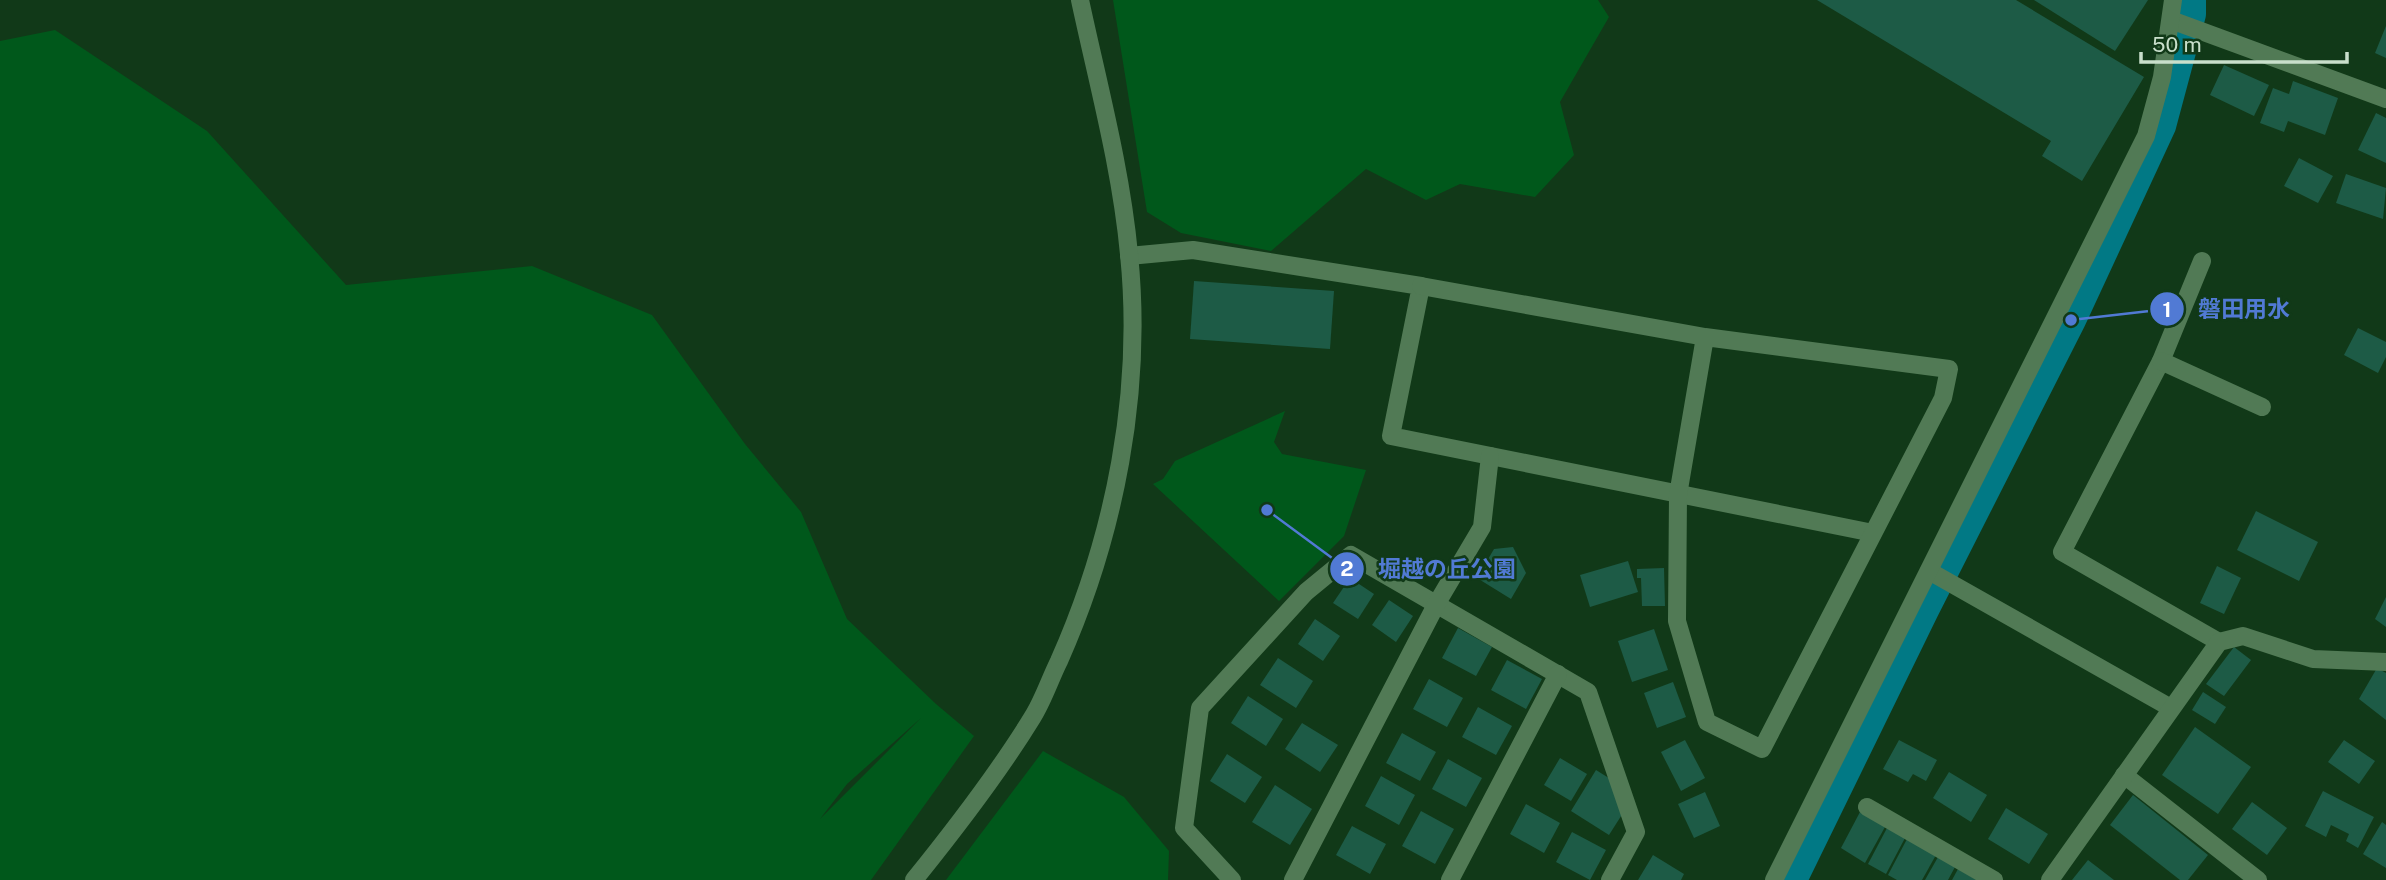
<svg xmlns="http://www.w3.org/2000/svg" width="2386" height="880" font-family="'Public Sans','Noto Sans JP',sans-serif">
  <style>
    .green { fill: #00581b; fill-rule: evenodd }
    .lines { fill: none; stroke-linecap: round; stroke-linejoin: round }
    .canal { stroke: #017985; stroke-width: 30 }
    .building { fill: #1d5b46 }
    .minor { stroke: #517a55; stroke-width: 18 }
    .leader { fill: none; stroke: #517ad4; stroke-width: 2.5 }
    .callout-dot { fill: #517ad4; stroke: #113918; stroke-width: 2.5 }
    .mark-label { font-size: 21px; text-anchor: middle; font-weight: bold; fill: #fff }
    .callout-label { font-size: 23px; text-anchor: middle; font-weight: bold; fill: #517ad4; stroke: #113918; stroke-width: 5; stroke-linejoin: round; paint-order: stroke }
  </style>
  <rect width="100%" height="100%" fill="#113918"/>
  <g class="green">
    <path d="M 1113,0 L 1598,0 L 1609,17 L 1560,102 L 1574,155 L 1535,197 L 1460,184 L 1426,200 L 1366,169 L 1271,251 L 1181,233 L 1147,212 Z"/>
    <path d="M 55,30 L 207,131 L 346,285 L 532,266 L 652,315 L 745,444 L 801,512 L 847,619 L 936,704 L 974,736 L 871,880 L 0,880 L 0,41 ZM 921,718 L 820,819 L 847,784 Z"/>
    <path d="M 1285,411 L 1274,442 L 1282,454 L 1366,470 L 1344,536 L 1279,601 L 1153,484 L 1163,479 L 1175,461 Z"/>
    <path d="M 1043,751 L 1124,797 L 1169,851 L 1168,880 L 946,880 Z"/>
  </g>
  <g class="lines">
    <path class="canal" d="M 1792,880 L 1924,610 L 2071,320 L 2161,126 L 2191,14 L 2191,0"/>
  </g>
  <g class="building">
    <path d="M 1817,0 L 2016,0 L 2144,77 L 2082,181 L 2042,156 L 2051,141 Z"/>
    <path d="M 2034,0 L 2148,0 L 2115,51 Z"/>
    <path d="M 2386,26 L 2386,58 L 2375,53 Z"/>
    <path d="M 2224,65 L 2269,85 L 2254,116 L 2210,95 Z"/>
    <path d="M 2293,81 L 2338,98 L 2325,135 L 2288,121 L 2284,132 L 2260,123 L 2273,88 L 2289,94 Z"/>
    <path d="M 2376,113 L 2386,118 L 2386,163 L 2358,150 Z"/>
    <path d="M 2299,158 L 2333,176 L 2318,203 L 2284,186 Z"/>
    <path d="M 2346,174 L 2386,188 L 2383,219 L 2336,203 Z"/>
    <path d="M 1194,281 L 1334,291 L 1330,349 L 1190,339 Z"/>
    <path d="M 2358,328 L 2386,342 L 2386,357 L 2378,373 L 2344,355 Z"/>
    <path d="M 2256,511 L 2318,542 L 2299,581 L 2237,550 Z"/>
    <path d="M 1513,547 L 1526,573 L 1511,599 L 1477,578 L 1494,549 Z"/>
    <path d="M 1628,561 L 1638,592 L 1590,607 L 1580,575 Z"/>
    <path d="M 2217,566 L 2241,578 L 2224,614 L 2200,603 Z"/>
    <path d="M 1664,568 L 1665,606 L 1642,606 L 1641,578 L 1637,578 L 1637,569 Z"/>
    <path d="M 1350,578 L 1374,594 L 1358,619 L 1333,603 Z"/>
    <path d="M 2386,597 L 2386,627 L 2375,619 Z"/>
    <path d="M 1389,600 L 1413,616 L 1396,642 L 1372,625 Z"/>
    <path d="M 1315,619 L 1340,636 L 1323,661 L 1298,644 Z"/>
    <path d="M 1458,628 L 1492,647 L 1476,676 L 1442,658 Z"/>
    <path d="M 1654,629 L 1668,670 L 1632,682 L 1618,641 Z"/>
    <path d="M 2234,647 L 2251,660 L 2224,696 L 2206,684 Z"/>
    <path d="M 1278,658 L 1313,681 L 1296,708 L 1260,685 Z"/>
    <path d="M 1507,660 L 1542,679 L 1526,709 L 1491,690 Z"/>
    <path d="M 2377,668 L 2386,673 L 2386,720 L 2359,699 Z"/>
    <path d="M 1429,679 L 1463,698 L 1447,727 L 1413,709 Z"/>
    <path d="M 1673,682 L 1686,717 L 1657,728 L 1644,693 Z"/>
    <path d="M 2203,692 L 2226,707 L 2215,724 L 2192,710 Z"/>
    <path d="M 1248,696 L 1283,719 L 1266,746 L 1231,723 Z"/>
    <path d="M 1478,707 L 1512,726 L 1496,755 L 1462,737 Z"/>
    <path d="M 1302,723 L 1338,745 L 1320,772 L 1285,749 Z"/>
    <path d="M 2195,727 L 2251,767 L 2218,814 L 2162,775 Z"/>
    <path d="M 1402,733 L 1436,752 L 1420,781 L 1386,763 Z"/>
    <path d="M 1685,740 L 1705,778 L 1681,791 L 1661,752 Z"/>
    <path d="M 1899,740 L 1937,760 L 1926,781 L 1913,774 L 1908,782 L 1883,769 Z"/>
    <path d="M 2344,740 L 2375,761 L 2359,784 L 2328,762 Z"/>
    <path d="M 1227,754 L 1262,777 L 1245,803 L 1210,781 Z"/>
    <path d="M 1560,758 L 1587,774 L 1571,801 L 1544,785 Z"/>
    <path d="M 1448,759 L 1482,778 L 1466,807 L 1432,789 Z"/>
    <path d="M 1596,770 L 1612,780 L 1623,813 L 1609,835 L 1571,811 Z"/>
    <path d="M 1949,772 L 1987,795 L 1971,822 L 1933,798 Z"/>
    <path d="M 1381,776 L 1415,795 L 1399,825 L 1365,806 Z"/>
    <path d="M 1275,785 L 1312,809 L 1290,845 L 1252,822 Z"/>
    <path d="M 2323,791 L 2374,817 L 2358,848 L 2346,841 L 2349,834 L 2331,825 L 2326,837 L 2305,826 Z"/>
    <path d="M 1705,792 L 1720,826 L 1694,838 L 1678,804 Z"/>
    <path d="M 2133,795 L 2208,855 L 2188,880 L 2180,880 L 2110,825 Z"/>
    <path d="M 2252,802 L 2287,828 L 2267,855 L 2232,829 Z"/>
    <path d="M 1526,804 L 1560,823 L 1544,853 L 1510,834 Z"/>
    <path d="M 2006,808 L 2048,834 L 2029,864 L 1988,839 Z"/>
    <path d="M 1421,811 L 1454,829 L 1435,864 L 1402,846 Z"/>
    <path d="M 1860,812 L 1885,827 L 1865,863 L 1841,848 Z"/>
    <path d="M 2382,822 L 2386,825 L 2386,868 L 2363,854 Z"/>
    <path d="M 1352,826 L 1386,844 L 1370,874 L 1336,855 Z"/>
    <path d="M 1887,828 L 1905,838 L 1886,874 L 1868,864 Z"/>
    <path d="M 1572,832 L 1606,850 L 1590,880 L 1556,862 Z"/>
    <path d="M 1907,839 L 1936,855 L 1922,880 L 1897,880 L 1888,875 Z"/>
    <path d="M 1653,855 L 1684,874 L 1681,880 L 1638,880 Z"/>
    <path d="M 1938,857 L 1955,867 L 1948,880 L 1925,880 Z"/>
    <path d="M 2088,860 L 2114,880 L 2072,880 Z"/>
    <path d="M 1958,869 L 1977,880 L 1952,880 Z"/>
  </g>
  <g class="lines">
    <g class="minor">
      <path d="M 2171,20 L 2386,99"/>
      <path d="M 1129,256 L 1193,250 L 1421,286 L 1391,436 L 1873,533"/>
      <path d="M 2202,261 L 2161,361 L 2062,552 L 2219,642"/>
      <path d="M 1421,286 L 1705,337 L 1949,369 L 1943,398 L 1762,749 L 1707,722 L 1677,621 L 1678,495 L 1705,337"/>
      <path d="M 2161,361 L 2262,407"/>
      <path d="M 1929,571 L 2171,708"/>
      <path d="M 2124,775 L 2258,880"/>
      <path d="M 1867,807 L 1994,880"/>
      <path d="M 914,880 C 956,828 997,775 1032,718 C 1043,701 1050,679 1059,661 C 1115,535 1143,392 1129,254 C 1121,168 1098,84 1080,0"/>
      <path d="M 1232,880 L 1184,828 L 1200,708 L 1306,592 L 1351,555 L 1588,692 L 1636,832 L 1610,880"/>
      <path d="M 1293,880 L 1437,603 L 1482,527 L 1490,456"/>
      <path d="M 1450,880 L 1558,674"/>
      <path d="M 1774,880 L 2146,136 L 2162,77 L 2173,0"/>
      <path d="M 2050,880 L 2219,642 L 2243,636 L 2313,659 L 2386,662"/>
    </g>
  </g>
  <path class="leader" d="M2071 320L2167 309M1267 510L1347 569"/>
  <g class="callout-dot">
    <circle cx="2071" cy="320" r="7"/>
    <circle cx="1267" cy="510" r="7"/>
    <circle cx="2167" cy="309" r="18"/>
    <circle cx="1347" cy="569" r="18"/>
  </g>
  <g class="mark-label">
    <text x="2167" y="317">1</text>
    <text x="1347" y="576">2</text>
  </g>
  <g class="callout-label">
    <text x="2244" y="317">磐田用水</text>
    <text x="1447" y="577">堀越の丘公園</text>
  </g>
  <path d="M2141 52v10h206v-10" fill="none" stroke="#c9dfcb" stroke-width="3.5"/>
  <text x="2152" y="52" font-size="21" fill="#c9dfcb" stroke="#113918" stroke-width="5" paint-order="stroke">50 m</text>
</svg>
